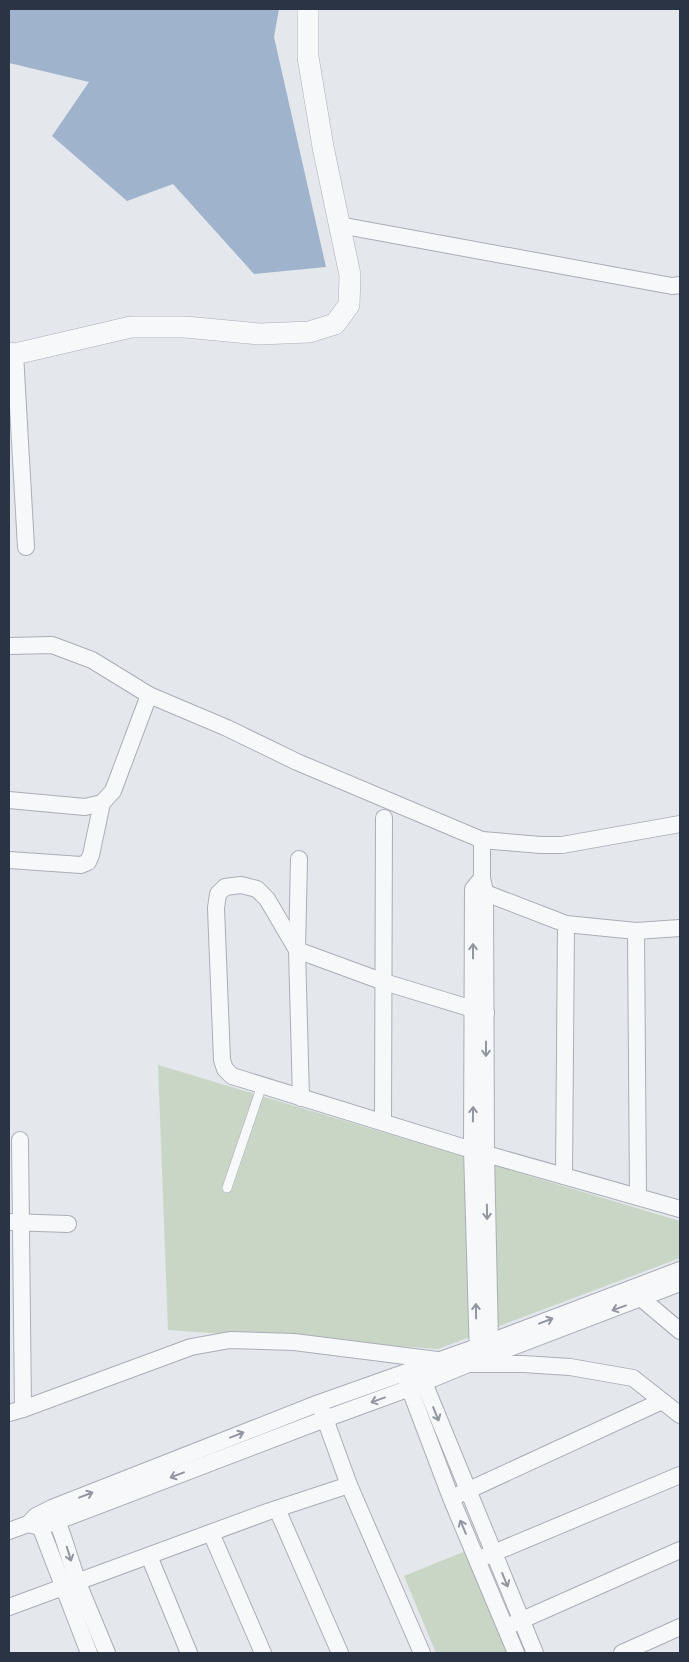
<svg xmlns="http://www.w3.org/2000/svg" width="689" height="1662" font-family="'Exo 2',sans-serif">
  <style>
    .green { fill: #c9d6c5 }
    .water { fill: #9fb4cc }
    .lines { fill: none; stroke-linecap: round; stroke-linejoin: round }
    .service-casing { stroke: #a9aeb7; stroke-width: 10 }
    .minor-casing { stroke: #a9aeb7; stroke-width: 18 }
    .tertiary-casing { stroke: #a9aeb7; stroke-width: 22 }
    .service { stroke: #f7f8fa; stroke-width: 9 }
    .minor { stroke: #f7f8fa; stroke-width: 16 }
    .tertiary { stroke: #f7f8fa; stroke-width: 21 }
    .oneway { stroke: #9196a0 }
  </style>
  <rect width="100%" height="100%" fill="#e4e7ec"/>
  <g class="green">
    <path d="M 158,1065 L 680,1221 L 680,1258 L 438,1349 L 168,1330 Z"/>
    <path d="M 466,1551 L 507,1653 L 436,1653 L 404,1576 Z"/>
  </g>
  <path class="water" d="M 9,9 L 279,9 L 274,37 L 326,267 L 254,274 L 173,184 L 127,201 L 52,136 L 89,82 L 9,63 Z"/>
  <g class="lines">
    <defs>
      <path id="service" d="M 227,1188 L 262,1085"/>
      <g id="minor">
        <path d="M 339,225 L 672,286 L 680,285"/>
        <path d="M 15,354 L 26,547"/>
        <path d="M 9,646 L 52,645 L 92,660 L 149,695 L 227,728 L 297,762 L 482,840 L 541,845 L 562,845 L 680,824"/>
        <path d="M 9,800 L 85,807 L 102,803 L 113,791 L 149,695"/>
        <path d="M 482,840 L 482,878 L 485,892 L 486,1154 L 490,1342 L 491,1351"/>
        <path d="M 299,859 L 297,950 L 301,1098"/>
        <path d="M 9,860 L 81,865 L 88,862 L 91,855 L 102,803"/>
        <path d="M 475,889 L 566,924 L 636,931 L 680,928"/>
        <path d="M 636,931 L 638,1197"/>
        <path d="M 486,1013 L 384,982 L 297,950 L 267,899 L 257,889 L 241,885 L 225,887 L 218,894 L 216,908 L 222,1060 L 225,1069 L 232,1076 L 472,1150 L 680,1209"/>
        <path d="M 383,1122 L 384,818"/>
        <path d="M 20,1140 L 23,1409"/>
        <path d="M 564,1176 L 566,924"/>
        <path d="M 9,1222 L 68,1224"/>
        <path d="M 642,1299 L 680,1331"/>
        <path d="M 478,1358 L 472,1150 L 473,889 L 482,878"/>
        <path d="M 420,1373 L 535,1653"/>
        <path d="M 406,1379 L 451,1498 L 516,1653"/>
        <path d="M 321,1408 L 349,1485 L 422,1653"/>
        <path d="M 9,1413 L 23,1409 L 191,1347 L 230,1340 L 294,1342 L 469,1364 L 523,1364 L 570,1367 L 633,1378 L 680,1415"/>
        <path d="M 458,1495 L 662,1401"/>
        <path d="M 277,1509 L 340,1653"/>
        <path d="M 53,1510 L 63,1537 L 78,1583 L 107,1653"/>
        <path d="M 37,1518 L 89,1653"/>
        <path d="M 28,1524 L 40,1527 L 58,1521 L 325,1419 L 410,1388 L 478,1360 L 680,1283"/>
        <path d="M 9,1531 L 28,1524 L 36,1516 L 52,1508 L 319,1403 L 477,1347 L 680,1270"/>
        <path d="M 211,1533 L 263,1653"/>
        <path d="M 149,1556 L 189,1653"/>
        <path d="M 484,1557 L 680,1475"/>
        <path d="M 9,1607 L 267,1512 L 349,1485"/>
        <path d="M 513,1624 L 680,1550"/>
        <path d="M 622,1653 L 680,1627"/>
      </g>
      <path id="tertiary" d="M 9,353 L 15,354 L 131,327 L 185,327 L 260,334 L 309,332 L 335,324 L 349,305 L 350,275 L 323,147 L 308,57 L 308,9"/>
    </defs>
    <use href="#service" class="service-casing"/>
    <use href="#minor" class="minor-casing"/>
    <use href="#tertiary" class="tertiary-casing"/>
    <use href="#service" class="service"/>
    <use href="#minor" class="minor"/>
    <use href="#tertiary" class="tertiary"/>
  </g>
  <defs><path id="oneway-shaft" d="M-6 0H5M1.5-3L5.5 0L1.5 3" fill="none" stroke-width="1.6" stroke-linecap="round" stroke-linejoin="round" transform="scale(1.25)"/></defs>
  <g class="oneway">
    <use href="#oneway-shaft" transform="translate(473 951) rotate(-90)"/>
    <use href="#oneway-shaft" transform="translate(486 1049) rotate(90)"/>
    <use href="#oneway-shaft" transform="translate(473 1114) rotate(-89)"/>
    <use href="#oneway-shaft" transform="translate(487 1212) rotate(89)"/>
    <use href="#oneway-shaft" transform="translate(619 1308) rotate(160)"/>
    <use href="#oneway-shaft" transform="translate(476 1311) rotate(-91)"/>
    <use href="#oneway-shaft" transform="translate(546 1321) rotate(-21)"/>
    <use href="#oneway-shaft" transform="translate(378 1400) rotate(160)"/>
    <use href="#oneway-shaft" transform="translate(436 1414) rotate(68)"/>
    <use href="#oneway-shaft" transform="translate(237 1435) rotate(-21)"/>
    <use href="#oneway-shaft" transform="translate(177 1475) rotate(159)"/>
    <use href="#oneway-shaft" transform="translate(86 1495) rotate(-21)"/>
    <use href="#oneway-shaft" transform="translate(463 1527) rotate(-113)"/>
    <use href="#oneway-shaft" transform="translate(69 1554) rotate(73)"/>
    <use href="#oneway-shaft" transform="translate(505 1580) rotate(68)"/>
  </g>
  <rect width="689" height="1662" fill="none" stroke="#2b3445" stroke-width="20"/>
</svg>
